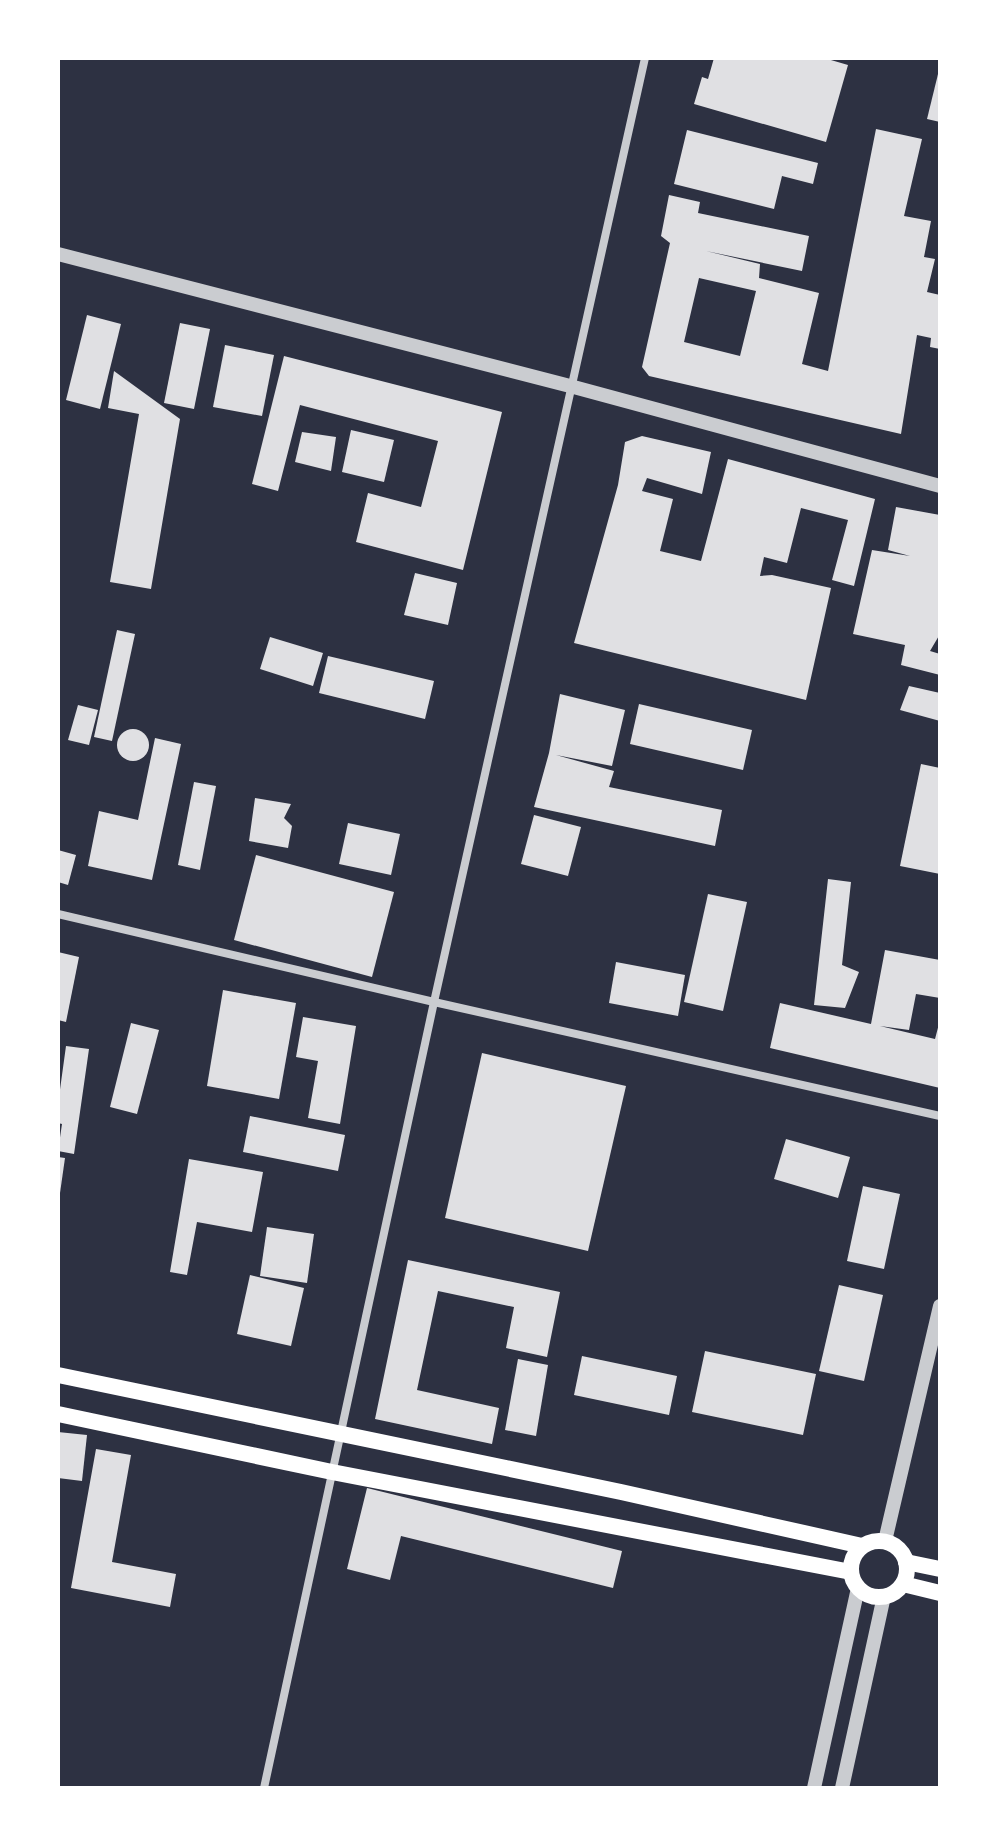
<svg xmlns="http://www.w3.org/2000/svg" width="998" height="1846" font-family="Spectral,serif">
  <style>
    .building { fill: #e0e0e3; fill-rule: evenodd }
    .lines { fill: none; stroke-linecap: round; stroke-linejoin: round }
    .minor { stroke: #caccd0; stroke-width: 8 }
    .tertiary { stroke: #caccd0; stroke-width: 14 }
    .secondary { stroke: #fff; stroke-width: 16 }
  </style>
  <rect width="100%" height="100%" fill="#2d3142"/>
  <g class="building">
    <path d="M 714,58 L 824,58 L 848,65 L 826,142 L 694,104 L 702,77 L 708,79 Z"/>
    <path d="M 939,70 L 940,70 L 940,122 L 927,119 Z"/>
    <path d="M 876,129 L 922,139 L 904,216 L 931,221 L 924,257 L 935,259 L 927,292 L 940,295 L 940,349 L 930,347 L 931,338 L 917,335 L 901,434 L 649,376 L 642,367 L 670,243 L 661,236 L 669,195 L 700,202 L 698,213 L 809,236 L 802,271 L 706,251 L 760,264 L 759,278 L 819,293 L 802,364 L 828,371 ZM 699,278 L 756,291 L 740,356 L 684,342 Z"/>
    <path d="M 687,130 L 818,163 L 813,184 L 782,176 L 774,209 L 674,184 Z"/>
    <path d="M 87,315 L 121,324 L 100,409 L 66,400 Z"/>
    <path d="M 180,323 L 210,329 L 194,409 L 164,403 Z"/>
    <path d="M 225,345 L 274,355 L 262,416 L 213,407 Z"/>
    <path d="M 284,356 L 502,412 L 463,570 L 356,542 L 368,493 L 421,507 L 438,441 L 300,405 L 278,491 L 252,484 Z"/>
    <path d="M 114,371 L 180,419 L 151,589 L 110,582 L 139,414 L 108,408 Z"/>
    <path d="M 351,430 L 394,440 L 384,482 L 342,472 Z"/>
    <path d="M 302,432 L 336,437 L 331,471 L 295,462 Z"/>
    <path d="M 642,436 L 711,452 L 702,494 L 647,478 L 642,491 L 673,499 L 660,551 L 701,561 L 728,459 L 875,499 L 854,586 L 832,580 L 848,520 L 801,508 L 787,563 L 764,557 L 760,576 L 772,575 L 831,588 L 806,700 L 574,643 L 618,485 L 625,442 Z"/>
    <path d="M 896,507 L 940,515 L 940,634 L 930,651 L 940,654 L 940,675 L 901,665 L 905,645 L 853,634 L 872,550 L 910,556 L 888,550 Z"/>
    <path d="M 415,573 L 457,583 L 448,625 L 404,615 Z"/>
    <path d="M 117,630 L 135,634 L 112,741 L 94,737 Z"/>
    <path d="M 270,637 L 323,653 L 313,686 L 260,669 Z"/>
    <path d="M 328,656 L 434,681 L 425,719 L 319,693 Z"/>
    <path d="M 909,686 L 940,693 L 940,721 L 900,710 Z"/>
    <path d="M 560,694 L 625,710 L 612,766 L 556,755 L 614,771 L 609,787 L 722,810 L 715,846 L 534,807 L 549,753 Z"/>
    <path d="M 639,704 L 752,730 L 743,770 L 630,744 Z"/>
    <path d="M 78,705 L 98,710 L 89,745 L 68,740 Z"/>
    <circle cx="133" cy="745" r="16"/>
    <path d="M 155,738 L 181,744 L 152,880 L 88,866 L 99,811 L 138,820 Z"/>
    <path d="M 921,764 L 940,768 L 940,874 L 900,866 Z"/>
    <path d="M 194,782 L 216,786 L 200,870 L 178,865 Z"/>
    <path d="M 255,798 L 291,804 L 284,818 L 292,826 L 288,848 L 249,841 Z"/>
    <path d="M 534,815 L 581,827 L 568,876 L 521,864 Z"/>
    <path d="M 348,823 L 400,834 L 391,875 L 339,864 Z"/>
    <path d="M 58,850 L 76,855 L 68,885 L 58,882 Z"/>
    <path d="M 256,855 L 394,892 L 372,977 L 234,940 Z"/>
    <path d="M 828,879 L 851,882 L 842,965 L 859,972 L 845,1008 L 814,1005 Z"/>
    <path d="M 708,894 L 747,902 L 723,1011 L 684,1002 Z"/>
    <path d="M 885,950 L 940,960 L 940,998 L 916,994 L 909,1030 L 880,1026 L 935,1039 L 940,1020 L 940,1088 L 770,1048 L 780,1003 L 871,1024 Z"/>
    <path d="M 58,952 L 79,957 L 66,1022 L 58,1020 Z"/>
    <path d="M 616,962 L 685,975 L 678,1016 L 609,1003 Z"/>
    <path d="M 223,990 L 296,1003 L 279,1099 L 207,1086 Z"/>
    <path d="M 303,1017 L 356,1026 L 340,1124 L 308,1118 L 318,1061 L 296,1057 Z"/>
    <path d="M 131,1023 L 159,1030 L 137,1114 L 110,1107 Z"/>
    <path d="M 66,1046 L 89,1049 L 74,1154 L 58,1151 L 62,1124 L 58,1123 L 58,1104 Z"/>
    <path d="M 482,1053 L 626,1086 L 588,1251 L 445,1218 Z"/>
    <path d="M 250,1116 L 345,1135 L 338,1171 L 243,1152 Z"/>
    <path d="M 786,1139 L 850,1157 L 838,1198 L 774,1179 Z"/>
    <path d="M 58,1157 L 65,1158 L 60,1193 L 58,1192 Z"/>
    <path d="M 189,1159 L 263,1172 L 252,1232 L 197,1222 L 187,1275 L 170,1272 Z"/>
    <path d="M 863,1186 L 900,1194 L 884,1269 L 847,1261 Z"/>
    <path d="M 267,1227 L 314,1234 L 307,1283 L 260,1276 Z"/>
    <path d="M 408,1260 L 560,1292 L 547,1357 L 506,1348 L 514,1307 L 438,1291 L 417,1390 L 499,1408 L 492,1444 L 375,1419 Z"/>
    <path d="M 250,1275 L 304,1288 L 291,1346 L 237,1334 Z"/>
    <path d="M 839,1285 L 883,1295 L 864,1381 L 819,1371 Z"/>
    <path d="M 705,1351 L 816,1374 L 803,1435 L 692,1412 Z"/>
    <path d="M 582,1356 L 677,1376 L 669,1415 L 574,1395 Z"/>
    <path d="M 518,1359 L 548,1365 L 536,1436 L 505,1430 Z"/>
    <path d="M 58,1432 L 87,1435 L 82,1481 L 58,1478 Z"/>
    <path d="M 96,1449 L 131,1455 L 112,1562 L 176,1574 L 170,1607 L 71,1588 Z"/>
    <path d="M 367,1488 L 622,1551 L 613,1588 L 401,1536 L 390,1580 L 347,1569 Z"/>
  </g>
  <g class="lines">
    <g class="minor">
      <path d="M 58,914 L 434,1002 L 940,1116"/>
      <path d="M 264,1788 L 434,1002 L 645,58"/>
    </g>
    <g class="tertiary">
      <path d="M 58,254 L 570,386 L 940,486"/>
      <path d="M 885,1541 L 940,1306"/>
      <path d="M 814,1788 L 858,1588"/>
      <path d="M 842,1788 L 884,1596"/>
    </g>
    <g class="secondary">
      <path d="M 58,1375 L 621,1492 L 862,1546"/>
      <path d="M 58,1414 L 332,1472 L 851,1572"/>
      <circle cx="879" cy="1569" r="28"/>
      <path d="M 906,1562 L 940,1569"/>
      <path d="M 903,1584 L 940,1593"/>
    </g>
  </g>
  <rect width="998" height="1846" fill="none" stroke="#ffffff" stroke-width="120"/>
</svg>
